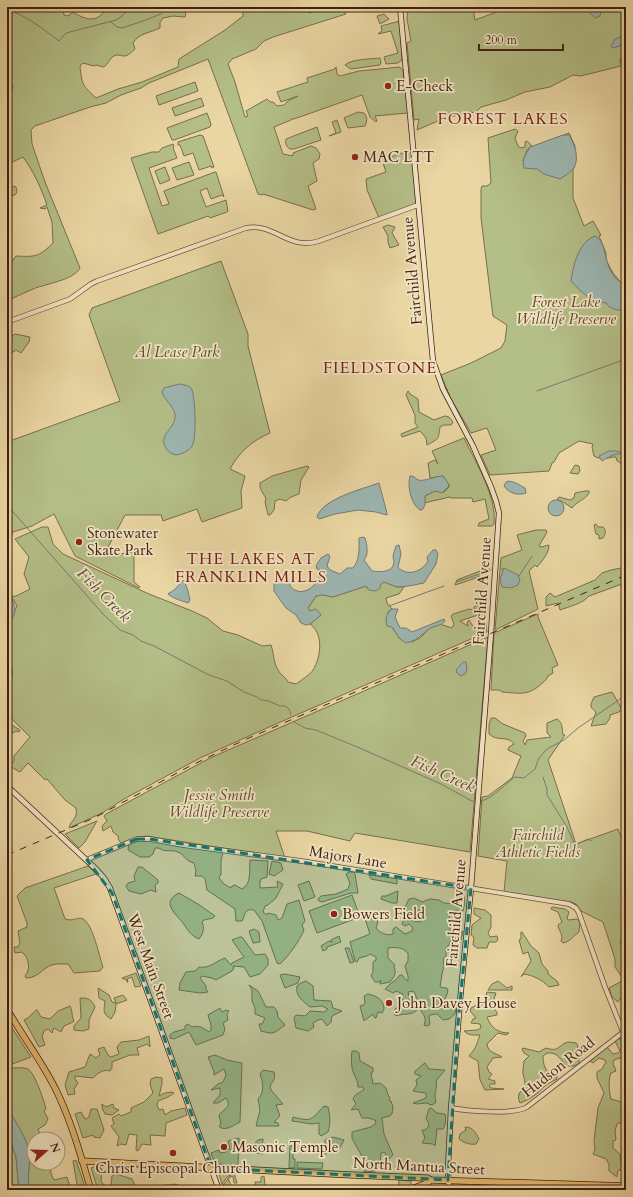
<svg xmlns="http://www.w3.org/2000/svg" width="633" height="1197" font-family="Cardo,serif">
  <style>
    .green { fill: #b4be87; stroke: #7a6e4c }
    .water { fill: #9cb6b1; stroke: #787a71 }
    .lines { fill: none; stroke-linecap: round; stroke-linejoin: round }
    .stream { stroke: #787a71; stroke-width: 1 }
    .tertiary-casing { stroke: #6b4d36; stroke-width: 5.5 }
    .secondary-casing { stroke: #411f11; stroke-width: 6 }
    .primary-casing { stroke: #411f11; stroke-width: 7 }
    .tertiary { stroke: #f1e4c3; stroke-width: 4 }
    .secondary { stroke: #f1e4c3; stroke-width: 4.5 }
    .primary { stroke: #e4bb72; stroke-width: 5.5 }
    .rail { stroke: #411f11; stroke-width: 1; stroke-dasharray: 7 7; stroke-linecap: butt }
    .marked { fill: #0f766e; fill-opacity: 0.2; stroke: #0f766e; stroke-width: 3; stroke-dasharray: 8 5; stroke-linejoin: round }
    .poi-dot { fill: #8f2418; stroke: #f1e4c3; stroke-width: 1.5 }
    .labels { text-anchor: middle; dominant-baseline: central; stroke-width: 3.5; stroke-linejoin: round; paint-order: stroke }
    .poi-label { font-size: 15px; fill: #411f11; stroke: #f1e4c3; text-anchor: start }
    .street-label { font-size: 15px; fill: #411f11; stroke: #f1e4c3 }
    .park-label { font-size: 15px; font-style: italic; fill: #5e472e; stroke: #f1e4c3 }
    .neighbourhood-label { font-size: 16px; letter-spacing: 1px; fill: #7a1f14; stroke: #f1e4c3 }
    .water-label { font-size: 16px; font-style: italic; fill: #584539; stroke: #f1e4c3 }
  </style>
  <rect width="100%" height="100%" fill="#e9d6a3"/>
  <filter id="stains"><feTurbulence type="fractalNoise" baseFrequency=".005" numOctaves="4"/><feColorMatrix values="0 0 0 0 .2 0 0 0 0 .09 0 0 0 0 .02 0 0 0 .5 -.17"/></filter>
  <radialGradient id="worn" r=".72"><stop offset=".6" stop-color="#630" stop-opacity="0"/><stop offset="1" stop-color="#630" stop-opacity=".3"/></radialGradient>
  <g class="green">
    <path d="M 7,7 L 57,7 L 63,9 L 64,15 L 68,16 L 73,12 C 81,17 92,23 101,15 C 103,13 104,9 106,7 L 180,7 L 186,14 L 185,17 L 173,16 L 163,18 L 160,22 L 160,28 C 150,33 139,33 133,43 L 135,49 C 132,52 128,56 124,56 C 123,56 118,55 117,55 C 110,56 109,63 105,66 L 103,67 L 96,65 L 94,66 L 83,63 L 80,66 C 82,85 82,85 96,98 L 118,89 L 142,82 L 178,67 L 179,59 L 225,30 L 243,16 L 243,7 L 304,7 L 309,13 L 324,7 L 353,7 L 344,11 L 346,14 L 273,37 L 264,41 L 256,49 L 232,59 L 228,64 L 235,82 L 245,117 L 248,116 L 246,111 L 267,99 L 270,102 L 273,102 L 277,106 L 284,105 L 288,101 L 298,96 L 281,102 L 277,92 L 308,82 L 307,78 L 335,69 L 336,67 L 337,74 L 340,76 L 359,71 L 400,67 L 403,71 L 408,113 L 375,116 L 377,121 L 376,122 L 370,117 L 362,95 L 294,119 L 291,119 L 291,120 L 274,127 L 283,154 L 293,156 L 293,153 L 311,146 L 316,148 L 320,154 L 319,159 L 313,163 L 317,181 L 308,186 L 316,209 L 313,210 L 263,194 L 262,195 L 258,194 L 208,59 L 149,83 L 141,88 L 121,95 L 106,103 L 90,107 L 35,126 L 31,130 L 32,144 L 45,182 L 80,268 C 74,280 45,284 33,289 C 24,293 15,297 7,301 L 7,268 L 16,256 C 35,257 39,257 53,243 L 52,222 L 47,207 L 45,209 L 40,208 L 47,205 C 41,188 34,172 23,157 L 8,164 L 10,169 L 7,170 L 7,95 L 10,94 L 13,87 L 7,74 Z"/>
    <path d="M 411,7 L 473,7 L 475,20 L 507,8 L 507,7 L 626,7 L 626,56 L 620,59 L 621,66 L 589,74 L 580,76 L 573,75 L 550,87 L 525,92 L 506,100 L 481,107 L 475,113 L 470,112 L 445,118 L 417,130 L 419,119 L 414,120 L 407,43 L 411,41 L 407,19 L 408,8 Z"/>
    <path d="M 384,14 L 389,19 L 380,24 L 377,16 Z"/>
    <path d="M 400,21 L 402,60 L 398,63 L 386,64 L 384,57 L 398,53 L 391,31 L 378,34 L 382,31 L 381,26 Z"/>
    <path d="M 380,58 L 381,62 L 380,65 L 351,69 L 345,65 C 351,59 371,59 380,58 Z"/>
    <path d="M 195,82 L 198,91 L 159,105 L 156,96 Z"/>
    <path d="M 201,98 L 204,106 L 175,116 L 172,108 Z"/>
    <path d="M 358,112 L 364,113 C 368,118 367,121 365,126 L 348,128 L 344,118 Z"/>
    <path d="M 207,113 L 211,124 L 210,127 L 174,140 L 172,140 L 167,128 Z"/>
    <path d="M 337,120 L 341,132 L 329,136 L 336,133 L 332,122 Z"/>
    <path d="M 317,127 L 321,140 L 294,149 L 290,149 C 286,147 285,143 286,139 Z"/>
    <path d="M 515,129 L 518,131 L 515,138 L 518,146 L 521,148 L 525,147 L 525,142 L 527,141 L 532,146 L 527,150 L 523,161 L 526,160 L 529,152 L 528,149 L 569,133 L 575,146 L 574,168 L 573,169 L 573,198 L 584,226 L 593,221 L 601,235 L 599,236 L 606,253 L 606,260 L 613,273 L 623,285 L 626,285 L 626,421 L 624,423 L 624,434 L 626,438 L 626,466 L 622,467 L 621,463 L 617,461 L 616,457 C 609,457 602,461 594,456 L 592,447 L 593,444 L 579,441 L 559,453 L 554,462 L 552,463 L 549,471 L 490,475 L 481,455 L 496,450 L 487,428 L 471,433 L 451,399 L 441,375 L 471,363 L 501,348 L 505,341 L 507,325 L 493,316 L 481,218 L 481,189 L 482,186 L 487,186 L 491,183 L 488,138 Z"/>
    <path d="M 200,135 L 203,136 L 214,167 L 212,168 L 211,166 L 199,170 L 193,153 L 184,156 L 180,145 L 178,145 L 178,142 Z"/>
    <path d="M 173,144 L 174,146 L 173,148 L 177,158 L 149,168 L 162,206 L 169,204 L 164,191 L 215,172 L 216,172 L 224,197 L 222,195 L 211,199 L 207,188 L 200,191 L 206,207 L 226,200 L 228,211 L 227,212 L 210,218 L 208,216 L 158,234 L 131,158 L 152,152 L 159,152 L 162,148 Z"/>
    <path d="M 405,152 L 412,152 L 416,202 L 412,206 L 379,218 L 367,190 L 366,179 L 386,172 L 382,160 Z"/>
    <path d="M 189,162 L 194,175 L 177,180 L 172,168 Z"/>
    <path d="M 165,167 L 170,180 L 160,184 L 155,171 Z"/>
    <path d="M 14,186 L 16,187 L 17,192 L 15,195 L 7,196 L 7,189 L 12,188 Z"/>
    <path d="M 388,225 L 395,227 L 392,233 L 399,245 L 390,248 L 388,242 L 388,236 L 383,227 Z"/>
    <path d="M 221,261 L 248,334 L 248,346 L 270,433 C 252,441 240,451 230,469 L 245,476 L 241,491 L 242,508 L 202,522 L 197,509 L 163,521 L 161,515 L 125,515 L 106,551 L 120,554 L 134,552 L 134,582 L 140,587 L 139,588 L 75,556 L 54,514 L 32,526 L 13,532 L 12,534 L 7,537 L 7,442 L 120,401 L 89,315 L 92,308 Z"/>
    <path d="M 15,334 L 30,337 L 29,342 L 21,353 L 16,350 L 7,356 L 7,340 Z"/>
    <path d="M 408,391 L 410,394 L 418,399 L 419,412 L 434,420 L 445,416 L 449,417 L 453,422 L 451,425 L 444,425 L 440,427 C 438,440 440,438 427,445 L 426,438 L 420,431 L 402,437 L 401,434 L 418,427 L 415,423 L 415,415 L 406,395 Z"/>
    <path d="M 464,438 C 476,463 497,497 494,524 L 492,526 L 478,526 L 479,523 L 489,519 L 485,499 L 473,502 L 472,498 L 451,498 L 450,497 L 424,503 L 425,496 L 435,491 L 444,492 L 449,487 L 449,485 L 443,476 L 430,478 L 428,463 L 435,460 L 438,464 L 432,451 Z"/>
    <path d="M 575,465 L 579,466 L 580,471 L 578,474 L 570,473 Z"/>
    <path d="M 307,466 L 309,467 L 301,480 L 299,494 L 291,497 L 286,501 L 280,499 L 275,501 L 274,510 L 270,515 L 268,515 L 265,502 L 266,498 C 263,494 259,488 260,483 L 272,476 Z"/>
    <path d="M 585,491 L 589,491 L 589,493 C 584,501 577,501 572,508 L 563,502 L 557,499 L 559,497 L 570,500 L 574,498 L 575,493 Z"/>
    <path d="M 596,524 L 598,527 L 603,527 C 607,530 605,535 603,538 L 599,539 L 599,535 L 596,534 L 594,525 Z"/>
    <path d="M 42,527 L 48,527 L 53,544 L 63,554 L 149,594 L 192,611 L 207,618 L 223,631 L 238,635 L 262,646 L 271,645 C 274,653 273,662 278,670 C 280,675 286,677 288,682 L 296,684 C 300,681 311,674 313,670 C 321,657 324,634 310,624 L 321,615 L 310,611 L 308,608 L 316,596 L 323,595 L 333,597 L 366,586 L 369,590 L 384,582 L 397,587 L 404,587 L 399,594 L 386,598 L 387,603 L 392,609 L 388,612 L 387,625 L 392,627 L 400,639 L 412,642 L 420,638 L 430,628 L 440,624 L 452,628 L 454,624 L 451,616 L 453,614 L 469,609 L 474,610 L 474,607 L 478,604 L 485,607 L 486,611 L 485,616 L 481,614 L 460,621 L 468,626 L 467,622 L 469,620 L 474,628 L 481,629 L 482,623 L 486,622 L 487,632 L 278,723 L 200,758 L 124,799 L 102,813 L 69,828 C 71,819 78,820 76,808 L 65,800 L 47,779 L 45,780 L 28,763 L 20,772 L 11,767 L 11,765 L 14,761 L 14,756 L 30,737 L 7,714 L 7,622 L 9,622 L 17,606 L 13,599 L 7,597 L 16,596 L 30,589 L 24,574 L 29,557 L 15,539 Z"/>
    <path d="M 536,530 L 546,530 L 547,532 L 539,546 L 541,547 L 549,545 C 549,553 542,561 537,567 L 535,565 L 529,571 L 538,609 L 495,630 L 501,558 L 522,550 L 517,535 Z"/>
    <path d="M 626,567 L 626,581 L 622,584 L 589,596 C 584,603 568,607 560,610 L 558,603 L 546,606 L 546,597 L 550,593 L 555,597 L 595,580 L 602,573 L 611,570 Z"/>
    <path d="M 490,569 C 485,576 464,582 455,585 L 457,580 L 480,571 Z"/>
    <path d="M 538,614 L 538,617 L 558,665 L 552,668 L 553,673 L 548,676 C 546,681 543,682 539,686 C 527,696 517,693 502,692 L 499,690 L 491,690 L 494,633 Z"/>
    <path d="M 488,637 L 470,852 L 355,833 L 350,841 L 307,831 L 276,831 L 285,858 L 147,836 L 138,837 L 121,843 L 118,839 L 119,837 L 113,832 L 111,826 L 103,831 L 102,826 L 107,821 L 104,816 L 106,814 L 210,758 Z"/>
    <path d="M 612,692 L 622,709 L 619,712 L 610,715 L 610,718 L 606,724 L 591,726 L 596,712 C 589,706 590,706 594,697 Z"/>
    <path d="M 491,718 L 495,718 L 503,724 L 525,733 L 526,736 L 523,741 L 525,745 L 527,740 L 551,737 L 547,733 L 547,723 L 557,719 C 563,723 562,729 563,735 L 565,735 L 548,760 L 576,844 L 618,829 L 626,850 L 626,941 L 620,942 L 626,958 L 626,995 L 622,996 L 618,1002 L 612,997 L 609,988 L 624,980 L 615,967 L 615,959 L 603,922 L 579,910 L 576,904 L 571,902 L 504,892 L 507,861 L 478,856 L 482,797 L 488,796 L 512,778 L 521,756 L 508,750 L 509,747 L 514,744 C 508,735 497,742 489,734 L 489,725 Z"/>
    <path d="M 7,724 L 12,725 L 20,730 L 19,732 L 17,731 L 7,735 Z"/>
    <path d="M 97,821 L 85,842 L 79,848 L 65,834 Z"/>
    <path d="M 144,839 L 223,852 L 221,861 L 221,874 L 219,878 L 224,884 L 231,888 L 232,886 L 235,885 L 242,889 C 252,884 249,870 250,860 L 268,861 L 267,877 L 261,879 L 260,882 L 260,888 L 278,887 L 277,881 L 283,884 L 276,898 L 268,905 L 265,906 L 263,912 L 267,915 L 268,913 L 276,915 L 278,920 L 282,918 L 287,904 L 299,900 L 305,921 L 302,925 L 304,930 C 300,940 288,957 280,964 L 277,963 L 262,921 L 254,910 C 243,908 246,915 242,921 L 236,921 L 235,909 L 207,890 L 205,879 L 202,876 L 195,876 L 196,871 L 194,863 C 185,861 185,855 178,852 C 171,849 165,853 159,848 L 155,848 L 153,854 L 149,857 L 140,857 L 128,850 L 129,843 Z"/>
    <path d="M 272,861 L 281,863 L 283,870 L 274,876 L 269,874 Z"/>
    <path d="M 88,866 L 96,874 L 54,888 L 65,919 C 74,922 78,916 83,919 C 93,924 99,956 103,967 L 100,971 L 74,973 L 68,964 C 60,964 52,963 46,968 C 39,973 35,978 26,978 L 25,976 C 31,969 29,958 22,952 L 15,953 L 14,947 L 18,947 L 20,943 L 18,931 L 27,927 L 27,923 L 17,896 L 25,888 Z"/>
    <path d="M 138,867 L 142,867 L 158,880 L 158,883 L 155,885 L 156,892 L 151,890 L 141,894 L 129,891 L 126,886 L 128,883 L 135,881 L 134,876 Z"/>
    <path d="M 349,872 L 354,872 L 355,874 L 358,893 L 351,893 L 322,902 L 319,901 L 318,899 L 321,896 L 336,894 L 348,889 L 350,883 L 346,874 Z"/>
    <path d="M 369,875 L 395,878 L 397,880 L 397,884 L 371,879 Z"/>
    <path d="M 309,881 L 315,897 L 304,901 L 298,885 Z"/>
    <path d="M 398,891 L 397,903 L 392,903 L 381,899 L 382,896 L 386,896 Z"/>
    <path d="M 457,891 L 462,892 C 466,900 465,903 463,911 L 455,911 L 451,913 L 448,921 L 450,926 L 450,931 L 459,934 L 463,931 L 461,940 L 451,938 L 450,944 L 446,948 L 446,956 L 443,959 L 444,966 L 442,974 L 440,987 L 446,988 L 448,989 C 448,996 444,999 443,1005 L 456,1009 L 455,1014 L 449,1019 L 443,1020 L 437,1014 L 430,1015 L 429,1017 L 430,1024 L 428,1026 L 424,1025 C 428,1016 421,1013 418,1006 C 416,1000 417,995 413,991 L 408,992 L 411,1004 L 416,1006 L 417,1010 C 411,1016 403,1013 396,1016 L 394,1014 L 395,1009 L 402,1004 L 403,994 L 396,991 L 393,993 L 385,989 C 390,983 396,981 400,975 L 402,975 L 406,980 L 408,981 L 408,976 L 405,966 L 408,961 L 408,953 C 402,947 396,947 388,948 L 388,958 L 395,965 L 394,967 C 397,973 394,977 390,982 L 380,984 L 381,980 L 379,982 L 375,982 L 371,976 L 373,972 L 373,962 L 376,960 L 376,957 L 370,954 L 367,956 L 359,958 L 357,962 L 355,961 L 350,942 L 370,934 L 364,916 L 377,920 L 378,922 L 376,928 C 380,933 387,936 393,934 L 393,929 L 396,927 L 405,934 L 412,931 L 413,928 L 409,924 L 405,926 L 402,924 L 403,921 L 408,920 L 420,922 L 424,919 L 421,911 L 415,910 L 410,915 L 405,914 L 404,909 L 409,899 L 414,898 L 422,902 L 430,899 L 439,900 L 444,903 L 457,904 Z"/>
    <path d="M 179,893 L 198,904 L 215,916 L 213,918 L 204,920 L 202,922 C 205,928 203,934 199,939 C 191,936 188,930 183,923 C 176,914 160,902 179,893 Z"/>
    <path d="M 352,895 L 360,917 L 317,933 L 309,911 Z"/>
    <path d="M 552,907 L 565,909 L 569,912 L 567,918 L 568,920 L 577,919 L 580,922 L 579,932 C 573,936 570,942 563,943 L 561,941 C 564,935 558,930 558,925 L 562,922 L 558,912 L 551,909 Z"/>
    <path d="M 474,908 L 485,910 L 491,915 L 491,927 L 488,933 L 490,937 L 497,936 L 498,940 L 496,942 L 489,942 L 487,948 L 477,948 L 473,945 L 474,937 L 471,935 L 472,925 L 481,918 L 474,914 Z"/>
    <path d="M 254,929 L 259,932 L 260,942 L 253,943 L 249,931 Z"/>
    <path d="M 521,932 L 522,932 L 531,946 L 539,953 L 542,964 L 548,971 L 548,974 L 557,981 L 559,985 L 549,987 C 543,980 532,975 524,974 L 521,977 L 531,961 L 528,952 L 523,954 L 519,940 L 521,939 Z"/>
    <path d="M 339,936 L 341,942 L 327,947 L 327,949 L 323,951 L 321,946 L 329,941 L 332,942 L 331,940 Z"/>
    <path d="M 240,937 L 242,937 L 255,955 L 265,954 L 268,959 L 268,965 L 260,974 L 250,977 L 244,967 L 233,966 L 234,968 L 232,971 L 216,980 L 212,978 L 202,976 L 200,978 L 206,986 L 206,989 L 208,992 L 200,993 L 179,990 L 180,983 L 186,972 L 195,971 L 199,967 C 209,969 216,961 225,958 L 231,965 L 232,963 L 244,957 L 232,940 Z"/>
    <path d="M 345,948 L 349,948 L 354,962 L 350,963 Z"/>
    <path d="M 136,973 L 141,986 L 135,987 L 132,977 L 127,979 L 128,982 L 127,982 L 126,979 L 123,979 L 122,978 Z"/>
    <path d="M 285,974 L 300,977 L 298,983 L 285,988 L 280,975 Z"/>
    <path d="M 306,981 L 313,986 L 314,1000 L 331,1001 L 333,1008 L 342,1011 L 332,1016 L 331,1022 L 327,1026 L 322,1019 L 318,1020 L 313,1023 L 314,1027 L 308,1031 L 296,1028 L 294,1018 L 296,1015 L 305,1016 L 310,1011 L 324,1012 L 328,1009 L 322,1006 L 310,1007 C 303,1001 295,996 297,986 L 301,983 Z"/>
    <path d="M 498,981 L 507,988 L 512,986 L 512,990 L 488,990 L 492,984 Z"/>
    <path d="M 249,985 L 258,991 L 266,1007 L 274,1007 L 277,1011 L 278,1017 L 285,1025 C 274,1033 275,1035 261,1031 L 259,1024 L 262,1024 L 265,1018 L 255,1014 L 255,1008 L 252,1001 L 252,990 Z"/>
    <path d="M 98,988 L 109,995 L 112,1002 L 116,1003 L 114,998 L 123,995 L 127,1000 L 116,1004 L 115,1012 L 111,1019 C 102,1013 104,1011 105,1001 L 99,998 Z"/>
    <path d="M 487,992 L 496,993 L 494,999 L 494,1009 L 497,1012 L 497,1015 L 487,1017 C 491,1028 498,1033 509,1033 L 506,1035 L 498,1033 L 487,1044 C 488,1053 496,1053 502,1057 L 493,1058 L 487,1067 L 489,1072 L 492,1074 L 488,1079 L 495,1081 L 495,1084 L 491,1084 L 489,1086 L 491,1088 L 504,1089 L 485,1090 L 480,1080 L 478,1061 L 469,1056 C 477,1047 476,1045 480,1035 C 474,1035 469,1036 464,1031 L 477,1030 L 481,1028 L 480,1024 L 471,1023 L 473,1019 L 476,1018 L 470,1011 L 471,1008 L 477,1005 L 484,1003 Z"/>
    <path d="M 368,994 C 377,996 384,1000 384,1009 L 382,1013 L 378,1012 L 376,1018 L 375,1018 L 373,1014 L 364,1021 L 360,1006 L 364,1005 L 365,1002 L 364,996 Z"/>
    <path d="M 80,998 C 89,998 91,999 95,1007 L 89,1020 L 89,1029 L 83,1031 L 74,1030 L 74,1026 L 81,1018 Z"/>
    <path d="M 70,1006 C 73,1010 71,1016 74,1021 L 73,1022 L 64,1026 L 61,1032 L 54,1028 L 52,1033 L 48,1029 L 44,1031 L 42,1037 L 45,1045 L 39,1047 L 24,1020 L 28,1018 L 36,1010 L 37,1010 L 41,1017 L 50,1019 L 58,1011 Z"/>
    <path d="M 220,1008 L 222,1012 L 226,1010 L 229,1011 L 227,1014 L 228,1020 L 223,1023 L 225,1029 L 223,1035 L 196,1045 L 189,1032 L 174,1039 L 170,1038 L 170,1035 L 174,1032 L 185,1029 L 185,1026 L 188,1024 L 192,1027 C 200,1025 203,1028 209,1032 L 211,1030 L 211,1025 L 208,1015 Z"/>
    <path d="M 7,1020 L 31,1057 L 7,1066 Z"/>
    <path d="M 149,1036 L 150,1047 L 147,1044 L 137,1048 L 139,1055 L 130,1055 L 112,1062 L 112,1068 L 110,1071 C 103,1069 98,1073 93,1078 L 75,1076 L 75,1079 L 78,1083 L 74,1089 L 75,1094 L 68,1095 L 65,1085 L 69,1072 L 85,1067 L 90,1054 L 96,1058 L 100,1055 L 98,1049 L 104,1047 L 108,1055 L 111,1057 L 119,1054 L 117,1047 L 121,1042 L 139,1040 Z"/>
    <path d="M 618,1039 L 622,1039 L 626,1042 L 625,1056 L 614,1060 L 613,1063 L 616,1071 L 611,1073 C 608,1080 609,1092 611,1099 L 625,1103 L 626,1105 L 624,1121 L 617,1124 L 615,1131 L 616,1140 L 613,1141 L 613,1148 L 620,1154 L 621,1163 L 626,1164 L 626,1170 L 618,1170 L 617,1177 L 609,1171 L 609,1164 L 606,1159 L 593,1154 L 595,1150 L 594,1141 L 598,1108 L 604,1093 L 597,1078 L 597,1072 L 602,1069 L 606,1062 L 605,1060 L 599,1058 L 593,1063 L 590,1061 L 607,1047 L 613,1054 L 618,1053 L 620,1051 L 615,1041 Z"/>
    <path d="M 568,1042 L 576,1043 L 578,1046 C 576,1053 580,1058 579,1064 L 573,1066 L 566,1066 C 560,1059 558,1052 547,1053 L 543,1056 C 543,1066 546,1071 553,1077 L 557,1076 L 557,1079 C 553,1081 548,1084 545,1086 C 539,1093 529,1100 520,1103 C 515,1092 524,1091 525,1083 C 525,1079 522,1074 523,1070 C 523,1067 524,1064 524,1061 L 529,1056 L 524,1053 L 522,1049 L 523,1048 L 539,1052 L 546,1048 C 559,1053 559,1044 568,1042 Z"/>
    <path d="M 352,1051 L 356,1051 L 359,1053 L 360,1061 L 373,1068 L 373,1072 L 371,1073 L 373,1084 L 380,1083 L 386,1088 L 388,1095 L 390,1098 L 389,1100 L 391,1101 L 393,1107 L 392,1114 L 390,1116 L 382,1118 L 384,1134 L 393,1155 L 389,1159 L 384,1152 L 381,1153 L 380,1168 L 375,1171 L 364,1172 L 366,1163 L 355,1144 L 352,1138 L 352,1132 L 371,1127 L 376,1123 L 375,1120 L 368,1118 L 362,1118 L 358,1109 L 351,1110 L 356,1104 L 353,1099 C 355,1093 361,1093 364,1089 L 363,1087 L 358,1087 C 358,1081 356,1079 354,1074 C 351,1068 351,1058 352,1051 Z"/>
    <path d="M 215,1055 L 227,1060 L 242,1063 L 240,1122 C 234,1125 228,1130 221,1128 L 219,1126 L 221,1124 L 219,1115 C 224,1109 232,1107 226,1098 L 218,1103 L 213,1103 L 220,1095 L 220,1088 L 211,1090 L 218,1084 L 223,1082 L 226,1075 L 224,1069 L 214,1075 L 214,1072 L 208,1057 Z"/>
    <path d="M 425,1063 L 429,1069 L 445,1070 L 436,1081 C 438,1089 433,1093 436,1102 L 432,1105 L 426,1103 L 417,1104 L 413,1103 L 426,1098 L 426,1093 L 418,1092 L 413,1091 L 417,1085 L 416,1080 L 421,1076 L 415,1074 L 415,1071 C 419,1069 421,1065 425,1063 Z"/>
    <path d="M 12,1068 C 17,1068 24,1067 28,1069 C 35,1073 44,1101 46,1109 L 44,1111 L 48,1119 L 45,1125 L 38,1129 L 40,1134 L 46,1134 L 51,1135 L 49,1137 L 50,1139 L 34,1139 L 34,1163 L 50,1163 L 51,1174 L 54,1180 L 67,1177 L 71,1190 L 30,1190 L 27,1179 L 29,1171 L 18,1127 L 7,1108 L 7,1073 L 9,1072 L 8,1071 Z"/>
    <path d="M 263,1070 L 274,1072 C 276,1078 273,1081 270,1086 L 271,1090 L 283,1104 L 276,1105 L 280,1116 L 274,1122 L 278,1123 L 279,1126 L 256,1126 L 260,1110 L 258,1099 C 265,1092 263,1082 260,1074 Z"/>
    <path d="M 156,1077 L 162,1078 L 162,1084 L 159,1096 L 165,1093 L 172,1092 L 174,1093 L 168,1097 L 158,1101 L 157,1105 L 159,1110 L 163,1109 L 165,1115 L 171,1111 L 185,1108 L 187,1115 L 166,1123 L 165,1136 L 150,1135 L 151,1145 L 142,1144 L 138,1151 L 136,1150 L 137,1135 L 129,1134 L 126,1145 L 121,1144 L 117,1146 L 119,1137 L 111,1126 L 114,1124 L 112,1118 L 119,1114 L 121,1116 L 131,1112 L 131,1108 L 144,1102 L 153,1093 L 150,1084 L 151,1079 Z"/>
    <path d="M 102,1104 L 106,1107 L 113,1104 L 114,1108 L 119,1110 L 112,1115 L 105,1114 L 102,1108 Z"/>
    <path d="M 324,1106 L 328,1107 C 330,1115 331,1123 328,1132 L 321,1136 L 319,1134 L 319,1123 L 312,1124 L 292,1121 L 293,1117 C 312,1122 311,1120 324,1106 Z"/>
    <path d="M 431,1108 L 437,1113 L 445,1114 C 446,1119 446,1125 443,1129 L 437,1129 L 435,1146 L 433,1144 L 422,1143 L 425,1138 L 422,1130 L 425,1130 L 429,1126 L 428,1122 L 426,1118 L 429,1109 Z"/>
    <path d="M 91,1109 L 97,1109 L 104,1130 L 100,1138 L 94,1137 L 93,1135 L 83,1138 L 75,1114 L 81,1112 L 85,1119 L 86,1119 L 89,1117 Z"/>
    <path d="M 465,1127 C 473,1127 476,1133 479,1139 L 476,1144 C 470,1145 464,1143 459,1139 L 460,1134 L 466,1130 Z"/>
    <path d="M 7,1134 L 9,1136 L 16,1157 L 19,1190 L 7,1190 Z"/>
    <path d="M 333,1137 L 344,1140 C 337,1156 330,1154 315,1153 L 315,1150 L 319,1147 L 325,1147 L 325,1140 Z"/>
    <path d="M 239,1138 L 238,1165 L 215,1164 L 211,1153 L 219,1150 L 220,1153 L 226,1152 L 226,1150 L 230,1149 L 228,1141 Z"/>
    <path d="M 263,1139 L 262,1150 L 263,1154 L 256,1153 L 253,1148 L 248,1146 L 253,1145 L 258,1140 Z"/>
    <path d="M 290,1145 L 293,1146 L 293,1159 L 295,1159 L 295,1168 L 289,1168 L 289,1167 Z"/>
    <path d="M 76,1160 L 86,1190 L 78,1190 L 73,1161 Z"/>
    <path d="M 297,1162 L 323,1163 L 322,1169 L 297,1168 Z"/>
    <path d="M 97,1166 L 102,1169 L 101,1181 L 104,1185 L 108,1186 L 111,1185 L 112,1176 L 116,1174 L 132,1179 L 137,1190 L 98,1190 L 91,1168 Z"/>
    <path d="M 218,1171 L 234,1172 L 237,1183 L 234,1183 L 233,1176 L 228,1178 L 231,1186 L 229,1187 L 230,1190 L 224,1190 L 223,1185 L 232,1174 L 227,1177 L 222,1184 Z"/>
    <path d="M 264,1176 L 265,1185 L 267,1186 L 265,1190 L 254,1190 L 256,1189 L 255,1182 L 261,1182 L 261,1177 Z"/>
    <path d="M 399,1180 L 411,1181 L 411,1185 L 402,1190 L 398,1190 Z"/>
    <path d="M 174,1184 L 182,1186 L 187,1190 L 163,1190 L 164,1185 L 170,1185 Z"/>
    <path d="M 429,1185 L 454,1188 L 458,1186 L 461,1187 L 461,1190 L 464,1190 L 460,1185 L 501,1186 L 498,1189 L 554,1188 L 558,1190 L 419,1190 Z"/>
  </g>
  <g class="water">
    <path d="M 585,7 L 599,7 L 601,12 L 600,16 L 595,18 L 589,12 L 586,11 Z"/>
    <path d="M 621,37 L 626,38 L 626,47 L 622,45 L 613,48 L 611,47 L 615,39 Z"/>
    <path d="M 563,135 L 569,135 C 575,144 580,160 573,169 C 569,174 564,176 560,179 L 544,174 L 537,169 L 524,168 L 523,163 L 524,157 L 530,147 Z"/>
    <path d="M 595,236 C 605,242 604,253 607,261 C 609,270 617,283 626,285 L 626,311 C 619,310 610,310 606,303 C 589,300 582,293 571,281 C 573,265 579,242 595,236 Z"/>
    <path d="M 179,384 C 184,385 190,385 192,390 C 195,398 197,439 192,446 C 189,451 182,454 176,455 C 172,454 168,452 166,448 C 157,435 177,428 175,414 C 173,405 164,400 162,392 L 164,388 Z"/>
    <path d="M 609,451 L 616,451 L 620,452 L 623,451 L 623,453 C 621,454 619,454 617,454 C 613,455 606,458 602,461 L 599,456 Z"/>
    <path d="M 410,476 L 412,476 C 415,477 416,479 418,480 C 423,482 436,476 443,476 L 448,483 L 449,486 L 442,493 L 435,491 L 425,496 L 425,505 L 422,510 L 420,510 C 411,504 407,486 410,476 Z"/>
    <path d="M 509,481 C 515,482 520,485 525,488 L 526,493 C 517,496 509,493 504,486 L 506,482 Z"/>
    <path d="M 379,483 L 387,513 L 387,515 L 376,512 L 358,510 L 335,514 L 319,519 L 317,517 C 322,499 362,489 379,483 Z"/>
    <circle cx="556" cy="508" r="8"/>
    <path d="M 363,537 L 365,538 C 367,545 369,554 364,560 L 372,571 C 380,572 393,573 394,562 C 394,561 393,557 393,556 C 394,552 395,550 396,546 L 399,545 L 401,554 L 398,567 C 407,577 422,572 428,561 L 427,557 L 433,550 L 436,550 L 438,554 L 436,564 L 424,583 L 409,586 L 397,587 L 384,582 L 381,584 L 380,588 L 376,591 L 369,590 L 366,586 L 333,597 L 323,595 L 316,596 L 308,608 L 310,611 L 316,609 L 321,615 L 310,624 L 306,625 L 301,623 L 296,615 L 286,608 L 276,594 L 274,591 L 274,582 L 287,578 L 290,581 L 290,586 C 301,600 321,585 320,570 L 317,569 L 316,566 L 321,558 L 328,554 L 330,556 L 327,566 L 330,570 L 340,574 L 347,568 L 353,568 C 360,560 359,548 359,538 Z"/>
    <path d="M 504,568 L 518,575 L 520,580 L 518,585 L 511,588 L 502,587 L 500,580 Z"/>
    <path d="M 184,580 L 188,591 L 190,600 L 188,603 C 180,600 174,599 168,594 L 169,593 C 176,590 178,585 184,580 Z"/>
    <path d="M 12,599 C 16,608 17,617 7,622 L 7,600 Z"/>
    <path d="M 392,609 L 398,609 L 395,617 L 400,628 L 406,628 L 412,632 L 444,619 L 445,621 C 442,626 436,625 431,628 C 421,634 419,640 406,643 L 400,639 L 392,627 L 387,626 C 385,619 386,614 392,609 Z"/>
    <path d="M 7,661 C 14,667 13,673 11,682 L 7,680 Z"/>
    <path d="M 463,662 L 466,662 L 467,668 L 466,673 L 461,676 L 457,673 L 456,670 Z"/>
    <path d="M 7,1108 C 15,1121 27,1137 29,1153 C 31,1166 26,1176 30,1190 L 19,1190 L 16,1157 L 9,1136 L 7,1134 Z"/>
  </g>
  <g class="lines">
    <g class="stream">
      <path d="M 7,9 C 28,17 42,28 59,41 L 66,33 L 116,20 L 122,16 L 131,7"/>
      <path d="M 111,22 L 117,27 L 122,28 L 140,22 L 161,14 L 166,7"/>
      <path d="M 7,216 C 10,230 13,243 7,257"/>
      <path d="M 537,391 L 626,359"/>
      <path d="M 7,505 L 104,615 L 120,630 L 133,635 L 141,641 L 154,646 L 209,675 L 227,681 L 244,692 L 257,697 L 261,700 L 269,701 L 280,706 L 285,706 L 289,709 L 291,715"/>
      <path d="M 501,569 L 503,569"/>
      <path d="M 519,576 L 532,556"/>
      <path d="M 456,582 L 491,570"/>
      <path d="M 389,606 L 444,586"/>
      <path d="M 294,722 L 305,728 L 316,730 L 362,749 L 441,784 L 472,801 L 475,801"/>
      <path d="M 543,777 L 547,789 L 547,795 L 567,827 L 574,843 L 577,844 L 588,839 L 592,841"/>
      <path d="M 480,801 C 490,801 506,783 515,777 L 524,778 L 535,769 L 539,758 L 547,749 L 564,740 L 578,728 L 626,695"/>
    </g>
    <defs>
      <g id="tertiary">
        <path d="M 7,322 L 70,299 L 91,284 L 97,281 L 246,228 C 274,222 288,251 319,241 L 418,205"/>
        <path d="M 87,860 L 91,858 L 137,839 L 150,839 L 183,845 L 301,861 L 569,904 L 576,908 L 579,913 L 605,987 L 623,1032"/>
        <path d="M 451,1108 C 468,1111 514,1115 527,1107 L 626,1030"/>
      </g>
      <g id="secondary">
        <path d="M 400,7 L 433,361 L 443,389 L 473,446 L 491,487 L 496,501 L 499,513 L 491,633 L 471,888 L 461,990 L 451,1108 L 448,1167 L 449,1190"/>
        <path d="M 7,786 L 96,869 L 104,878 L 110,888 L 219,1190"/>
      </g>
      <g id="primary">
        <path d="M 7,1009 C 23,1037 43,1063 57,1092 C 72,1123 81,1157 91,1190"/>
        <path d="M 82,1161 L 352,1175 L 427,1178 L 431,1180 L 626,1186"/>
        <path d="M 409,1190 L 427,1183 L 431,1180"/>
      </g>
    </defs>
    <use href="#tertiary" class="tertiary-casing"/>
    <use href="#secondary" class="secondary-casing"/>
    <use href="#primary" class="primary-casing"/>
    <use href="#tertiary" class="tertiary"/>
    <use href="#secondary" class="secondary"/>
    <use href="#primary" class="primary"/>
    <path class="rail" d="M 7,855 L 94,818 L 190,766 L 242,741 L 626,575"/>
  </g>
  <path class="marked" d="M 137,839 L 150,839 L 471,888 L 458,1024 L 448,1180 L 211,1168 L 112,893 L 87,860 L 91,858 Z"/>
  <g class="poi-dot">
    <circle cx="388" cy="86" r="4"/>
    <circle cx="355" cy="157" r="4"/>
    <circle cx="79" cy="542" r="4"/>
    <circle cx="334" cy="914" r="4"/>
    <circle cx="389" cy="1003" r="4"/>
    <circle cx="224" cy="1147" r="4"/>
    <circle cx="173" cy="1153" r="4"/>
  </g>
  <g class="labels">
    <g class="poi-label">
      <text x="396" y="86">E-Check</text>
      <text x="363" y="157">MAC LTT</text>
      <text x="87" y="533">Stonewater<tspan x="87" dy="17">Skate Park</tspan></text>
      <text x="342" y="914">Bowers Field</text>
      <text x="397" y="1003">John Davey House</text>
      <text x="232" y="1147">Masonic Temple</text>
      <text x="173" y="1168" text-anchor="middle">Christ Episcopal Church</text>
    </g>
    <g class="street-label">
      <text transform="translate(412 271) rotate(-95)">Fairchild Avenue</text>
      <text transform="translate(482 591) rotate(-86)">Fairchild Avenue</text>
      <text transform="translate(348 857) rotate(9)">Majors Lane</text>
      <text transform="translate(456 913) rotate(-85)">Fairchild Avenue</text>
      <text transform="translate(151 966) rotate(70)">West Main Street</text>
      <text transform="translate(558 1067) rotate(-38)">Hudson Road</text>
      <text transform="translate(419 1166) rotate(3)">North Mantua Street</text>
    </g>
    <g class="park-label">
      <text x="566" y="302">Forest Lake<tspan x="566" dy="17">Wildlife Preserve</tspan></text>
      <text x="177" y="352">Al Lease Park</text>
      <text x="219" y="795">Jessie Smith<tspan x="219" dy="17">Wildlife Preserve</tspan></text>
      <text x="538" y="835">Fairchild<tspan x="538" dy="17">Athletic Fields</tspan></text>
    </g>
    <g class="neighbourhood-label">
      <text x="503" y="119">FOREST LAKES</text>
      <text x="380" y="368">FIELDSTONE</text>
      <text x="251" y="559">THE LAKES AT<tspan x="251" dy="18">FRANKLIN MILLS</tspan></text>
    </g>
    <g class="water-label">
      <text transform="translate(104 595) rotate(45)">Fish Creek</text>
      <text transform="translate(443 774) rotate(24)">Fish Creek</text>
    </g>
  </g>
  <rect width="633" height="1197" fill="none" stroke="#e9d6a3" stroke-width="24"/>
  <rect x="8" y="8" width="617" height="1181" fill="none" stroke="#411f11" stroke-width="2"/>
  <rect x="12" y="12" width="609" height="1173" fill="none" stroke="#411f11"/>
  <g transform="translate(46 1151) rotate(70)"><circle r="19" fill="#f1e4c3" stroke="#ab957c"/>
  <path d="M0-3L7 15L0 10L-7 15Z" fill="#8f2418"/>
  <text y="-6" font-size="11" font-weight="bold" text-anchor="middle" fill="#411f11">N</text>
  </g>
  <path d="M479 44v6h84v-6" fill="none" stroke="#411f11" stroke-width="2"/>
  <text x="485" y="44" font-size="12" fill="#411f11" stroke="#f1e4c3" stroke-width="3" paint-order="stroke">200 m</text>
  <rect width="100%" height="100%" filter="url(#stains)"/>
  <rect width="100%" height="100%" fill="url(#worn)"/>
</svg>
